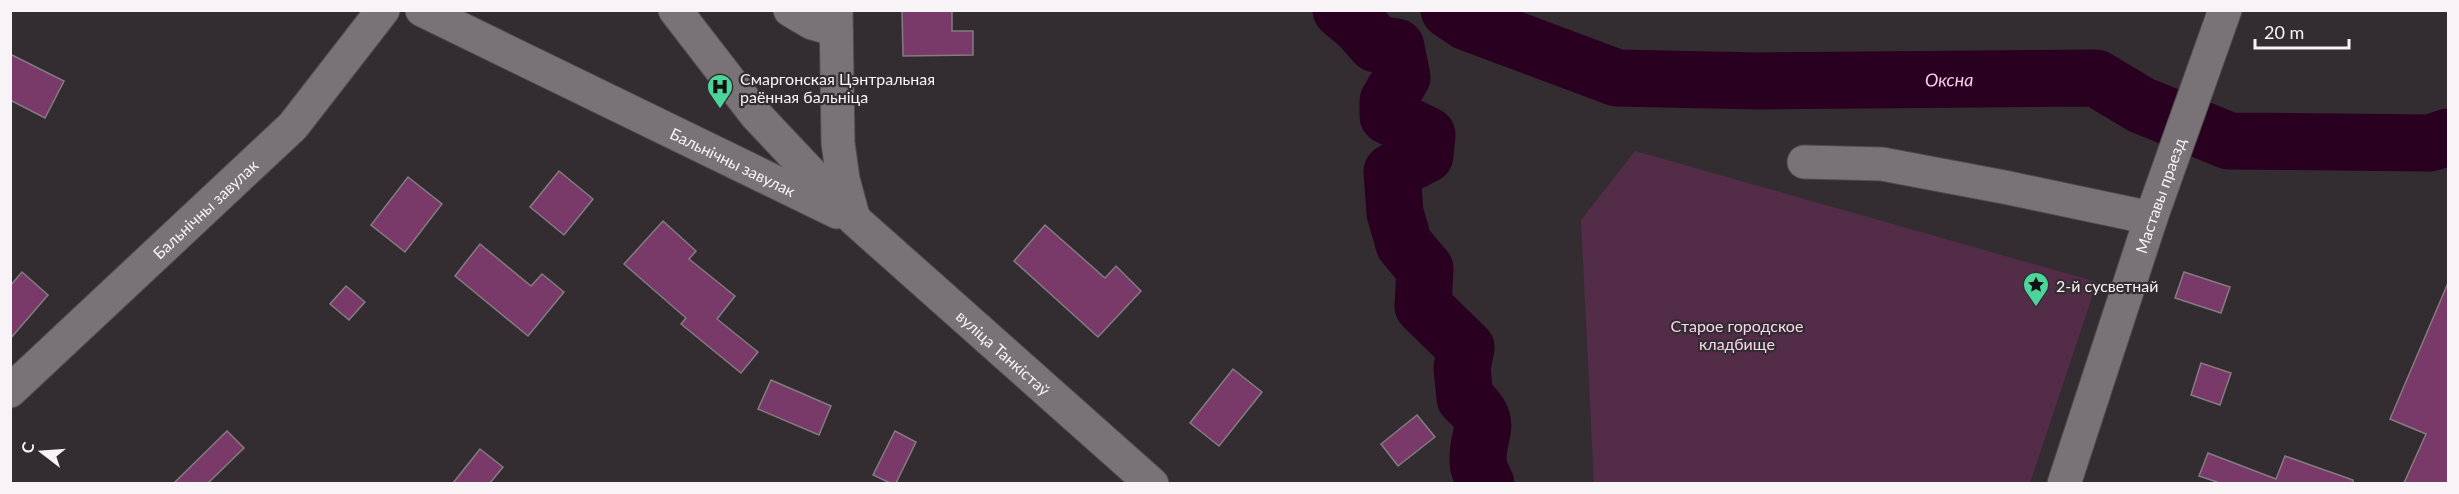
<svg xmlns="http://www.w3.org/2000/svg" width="2459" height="494" font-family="Lato,sans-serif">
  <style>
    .green { fill: #532d48 }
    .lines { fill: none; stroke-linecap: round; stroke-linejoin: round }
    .river { stroke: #2a0021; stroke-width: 57 }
    .building { fill: #793a69; stroke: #837c80; stroke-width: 1.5 }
    .minor-casing { stroke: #4f4a4e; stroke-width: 35 }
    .minor { stroke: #797277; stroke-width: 33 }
    .labels { text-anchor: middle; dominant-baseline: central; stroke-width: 4.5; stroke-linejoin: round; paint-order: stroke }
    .poi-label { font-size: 16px; fill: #f7f3f6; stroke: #332d31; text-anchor: start }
    .street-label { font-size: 16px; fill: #f7f3f6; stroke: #332d31 }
    .park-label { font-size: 16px; fill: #fad4ee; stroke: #332d31 }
    .water-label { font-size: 18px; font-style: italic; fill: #f5cee8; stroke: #332d31 }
  </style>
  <rect width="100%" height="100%" fill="#332d31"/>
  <path class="green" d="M 1635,151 L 2097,282 L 2030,483 L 1594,483 L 1581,220 Z"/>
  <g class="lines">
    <g class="river">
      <path d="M 1341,10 L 1360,26 L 1376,44 L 1396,47 L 1402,77 L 1388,101 L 1388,116 L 1427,135 L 1425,155 L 1392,172 L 1395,213 L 1404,244 L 1425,269 L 1423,306 L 1466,348 L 1462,368 L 1465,398 C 1496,426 1477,428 1478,462 C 1478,468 1483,477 1486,484"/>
      <path id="s1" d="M 1449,10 L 1467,22 L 1617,78 L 1759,81 L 2096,78 L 2141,105 L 2229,141 L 2430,143 L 2448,137"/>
    </g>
  </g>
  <g class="building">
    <path d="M 902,10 L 952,10 L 952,31 L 973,31 L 973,55 L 903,56 Z"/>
    <path d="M 10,54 L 64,81 L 45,118 L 10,100 Z"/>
    <path d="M 559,171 L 593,199 L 564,235 L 530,207 Z"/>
    <path d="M 408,177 L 442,204 L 405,252 L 371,225 Z"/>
    <path d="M 663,221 L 696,251 L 689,259 L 735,296 L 717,319 L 758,352 L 741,373 L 681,324 L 686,318 L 624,264 Z"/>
    <path d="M 1045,225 L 1105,278 L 1116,266 L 1141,291 L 1098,337 L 1014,261 Z"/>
    <path d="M 480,244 L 531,286 L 542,274 L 564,292 L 528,336 L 455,276 Z"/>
    <path d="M 22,272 L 48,295 L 10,339 L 10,286 Z"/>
    <path d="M 2184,272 L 2230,287 L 2221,313 L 2175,298 Z"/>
    <path d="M 2448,283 L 2448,483 L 2404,483 L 2426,434 L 2390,419 Z"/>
    <path d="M 346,286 L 365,302 L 349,320 L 330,304 Z"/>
    <path d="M 2201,363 L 2231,373 L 2220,405 L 2191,395 Z"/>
    <path d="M 1233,369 L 1262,392 L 1219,446 L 1190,423 Z"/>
    <path d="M 771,380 L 831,406 L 819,435 L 758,409 Z"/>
    <path d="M 1417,415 L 1435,437 L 1398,466 L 1381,444 Z"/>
    <path d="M 227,431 L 244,448 L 208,483 L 174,483 Z"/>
    <path d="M 895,431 L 916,442 L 896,483 L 890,483 L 873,475 Z"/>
    <path d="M 480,449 L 503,467 L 490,483 L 453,483 Z"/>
    <path d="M 2208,453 L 2276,479 L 2285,456 L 2353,480 L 2353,483 L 2220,483 L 2199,476 Z"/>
  </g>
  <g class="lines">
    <defs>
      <g id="minor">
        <path id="s2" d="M 422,10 L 837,212"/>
        <path id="s3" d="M 675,10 L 756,115 L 855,220 L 1152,484"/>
        <path d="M 790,10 L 812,23 L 836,30"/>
        <path d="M 836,10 L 838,143 L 843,179 L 853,216"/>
        <path d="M 1804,162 L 1882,164 L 2009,188 L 2151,218"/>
        <path id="s4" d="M 10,391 L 293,126 L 383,10"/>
        <path id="s5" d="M 2064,484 L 2151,218 L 2225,10"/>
      </g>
    </defs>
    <use href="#minor" class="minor-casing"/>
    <use href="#minor" class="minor"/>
  </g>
  <defs>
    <symbol id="hospital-pin" viewBox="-11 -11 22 30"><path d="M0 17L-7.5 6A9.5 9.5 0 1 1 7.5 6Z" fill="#4cd49b" stroke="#332d31"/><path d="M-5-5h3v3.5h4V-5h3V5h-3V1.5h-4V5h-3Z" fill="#111"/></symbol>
    <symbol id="sight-pin" viewBox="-11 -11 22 30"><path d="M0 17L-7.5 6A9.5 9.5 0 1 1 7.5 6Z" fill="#4cd49b" stroke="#332d31"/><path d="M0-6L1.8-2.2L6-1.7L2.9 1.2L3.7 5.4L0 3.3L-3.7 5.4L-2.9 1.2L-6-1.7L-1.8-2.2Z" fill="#111"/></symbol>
  </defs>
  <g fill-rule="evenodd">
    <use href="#hospital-pin" x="705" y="72" width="30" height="40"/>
    <use href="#sight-pin" x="2021" y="270" width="30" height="40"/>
  </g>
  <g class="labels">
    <g class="poi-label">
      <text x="740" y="78">Смаргонская Цэнтральная<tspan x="740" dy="18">раённая бальніца</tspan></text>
      <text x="2056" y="285">2-й сусветнай</text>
    </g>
    <g class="street-label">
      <text stroke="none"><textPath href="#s2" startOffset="346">Бальнічны завулак</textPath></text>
      <text stroke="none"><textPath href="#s5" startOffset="304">Маставы праезд</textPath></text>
      <text stroke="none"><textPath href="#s4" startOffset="267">Бальнічны завулак</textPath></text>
      <text stroke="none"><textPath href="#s3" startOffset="476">вуліца Танкістаў</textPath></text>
    </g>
    <g class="park-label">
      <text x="1737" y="325">Старое городское<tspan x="1737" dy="18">кладбище</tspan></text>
    </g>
    <g class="water-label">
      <text stroke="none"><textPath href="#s1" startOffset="514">Оксна</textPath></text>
    </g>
  </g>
  <rect width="2459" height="494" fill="none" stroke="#f7f3f6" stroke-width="24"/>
  <g transform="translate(42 452) rotate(287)" stroke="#332d31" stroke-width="4.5" paint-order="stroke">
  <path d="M0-4.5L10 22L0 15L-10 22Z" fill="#f7f3f6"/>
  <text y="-9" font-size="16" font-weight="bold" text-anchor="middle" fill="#f7f3f6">С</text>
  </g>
  <path d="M2255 39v9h94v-9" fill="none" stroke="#f7f3f6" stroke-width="3"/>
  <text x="2264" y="39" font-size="18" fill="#f7f3f6" stroke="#332d31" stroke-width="4.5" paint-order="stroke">20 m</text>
</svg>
